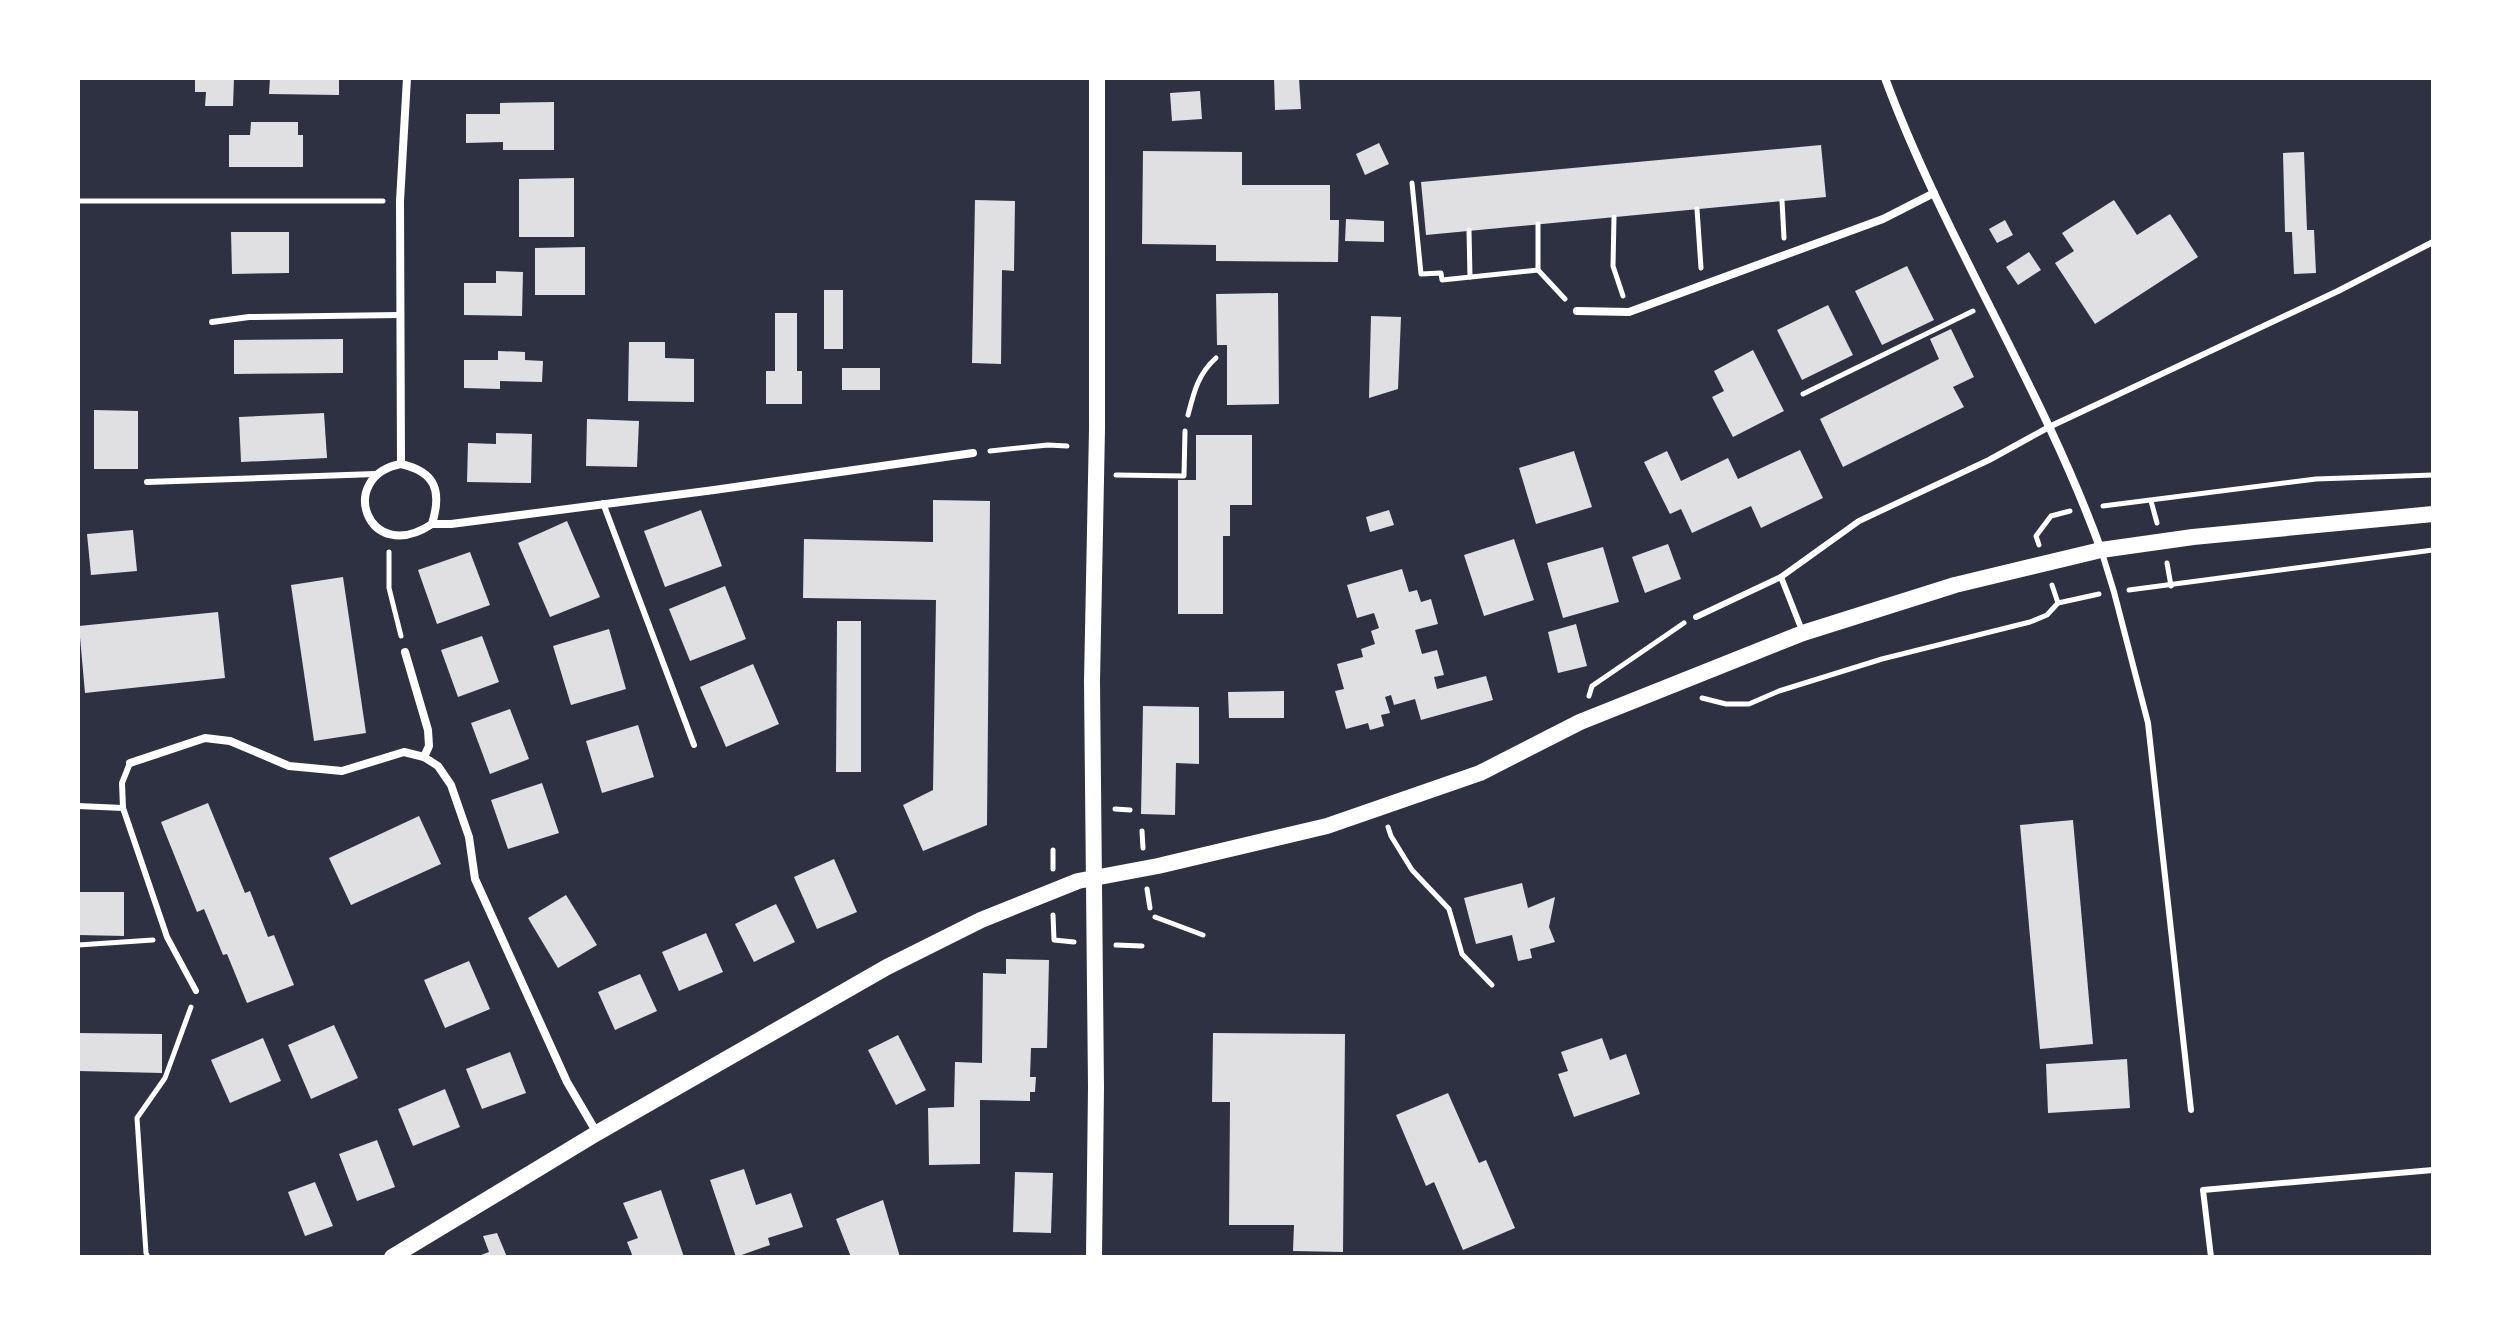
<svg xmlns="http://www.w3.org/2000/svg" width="2511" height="1335" font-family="'Space Grotesk',sans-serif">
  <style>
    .building { fill: #e0e0e3 }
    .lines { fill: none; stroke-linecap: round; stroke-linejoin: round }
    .path { stroke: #fff; stroke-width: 5 }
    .service { stroke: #fff; stroke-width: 6 }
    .minor { stroke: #fff; stroke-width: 8 }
    .secondary { stroke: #fff; stroke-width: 16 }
  </style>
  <rect width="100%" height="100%" fill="#2d3142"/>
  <g class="building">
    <path d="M 195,78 L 234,78 L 233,106 L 205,106 L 206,92 L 195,92 Z"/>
    <path d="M 270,78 L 339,78 L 339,95 L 269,94 Z"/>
    <path d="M 1274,78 L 1299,78 L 1301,109 L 1275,110 Z"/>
    <path d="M 1200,91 L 1202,119 L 1172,121 L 1170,93 Z"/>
    <path d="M 554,102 L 554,150 L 503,150 L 503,142 L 466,143 L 466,114 L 500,114 L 500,103 Z"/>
    <path d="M 251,122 L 298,122 L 298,135 L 303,135 L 303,167 L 229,167 L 229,135 L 250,135 Z"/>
    <path d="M 1379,143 L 1389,164 L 1365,175 L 1356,154 Z"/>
    <path d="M 1821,145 L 1826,197 L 1426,235 L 1421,182 Z"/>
    <path d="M 1143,151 L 1242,152 L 1242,185 L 1330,185 L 1330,220 L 1339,220 L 1338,262 L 1216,261 L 1216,245 L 1142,244 Z"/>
    <path d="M 2304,152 L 2307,230 L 2314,230 L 2316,273 L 2294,274 L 2292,232 L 2285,232 L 2283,153 Z"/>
    <path d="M 574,178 L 574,237 L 519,237 L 519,179 Z"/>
    <path d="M 975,200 L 1015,201 L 1014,271 L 1002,270 L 1001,364 L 972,363 Z"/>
    <path d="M 2114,200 L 2137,235 L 2170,214 L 2198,257 L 2095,324 L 2055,263 L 2074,251 L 2062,233 Z"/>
    <path d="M 1346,219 L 1384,221 L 1384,242 L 1345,241 Z"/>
    <path d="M 2005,220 L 2013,235 L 1997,243 L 1989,229 Z"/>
    <path d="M 231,232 L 289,232 L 289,273 L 232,274 Z"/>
    <path d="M 585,247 L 585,295 L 535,295 L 535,248 Z"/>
    <path d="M 2029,252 L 2041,270 L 2018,285 L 2006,267 Z"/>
    <path d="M 1907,266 L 1934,320 L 1882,345 L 1855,291 Z"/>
    <path d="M 496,271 L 523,272 L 522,316 L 464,315 L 464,283 L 496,283 Z"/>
    <rect x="824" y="290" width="19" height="59"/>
    <path d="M 1278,293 L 1279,404 L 1227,405 L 1227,345 L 1217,345 L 1216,294 Z"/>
    <path d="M 1828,305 L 1853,355 L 1802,380 L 1777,330 Z"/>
    <path d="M 775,313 L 797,313 L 797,371 L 802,371 L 802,404 L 766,404 L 766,371 L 775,371 Z"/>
    <path d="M 1371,316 L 1401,317 L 1398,389 L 1369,398 Z"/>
    <path d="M 1951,329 L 1974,377 L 1953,387 L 1964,407 L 1843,467 L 1820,419 L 1939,359 L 1930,339 Z"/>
    <path d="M 343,339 L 343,373 L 234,374 L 234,340 Z"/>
    <path d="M 629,342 L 665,342 L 665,358 L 694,359 L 694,402 L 628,401 Z"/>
    <path d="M 1753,350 L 1784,411 L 1733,437 L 1712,397 L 1724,391 L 1714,371 Z"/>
    <path d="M 498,351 L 525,352 L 525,360 L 543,361 L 542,382 L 500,381 L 500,389 L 464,388 L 464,360 L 498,360 Z"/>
    <rect x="842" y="368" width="38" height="22"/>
    <path d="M 94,410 L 138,411 L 138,469 L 94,469 Z"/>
    <path d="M 324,413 L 327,458 L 241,462 L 239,417 Z"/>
    <path d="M 587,419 L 639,421 L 637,467 L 586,466 Z"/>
    <path d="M 496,433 L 532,434 L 531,483 L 467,482 L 468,443 L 496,444 Z"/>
    <path d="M 1196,435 L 1252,435 L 1252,505 L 1230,505 L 1230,536 L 1223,536 L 1223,614 L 1178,614 L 1178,480 L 1196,480 Z"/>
    <path d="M 1800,450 L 1823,498 L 1761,528 L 1751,506 L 1692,533 L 1681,509 L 1670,514 L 1644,462 L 1667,451 L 1681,481 L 1728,458 L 1738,479 Z"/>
    <path d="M 1574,451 L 1592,507 L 1536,524 L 1519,468 Z"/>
    <path d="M 933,500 L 990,501 L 987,825 L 923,851 L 903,805 L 933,790 L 936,600 L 803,598 L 804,539 L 933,542 Z"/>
    <path d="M 701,510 L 722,566 L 665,587 L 644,531 Z"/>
    <path d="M 1389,510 L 1394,525 L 1370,532 L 1366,517 Z"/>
    <path d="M 567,521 L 600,597 L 550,617 L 518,543 Z"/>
    <path d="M 133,530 L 137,571 L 91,575 L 87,534 Z"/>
    <path d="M 1514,539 L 1534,600 L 1484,616 L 1464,555 Z"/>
    <path d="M 1668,544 L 1681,579 L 1645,593 L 1632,557 Z"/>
    <path d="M 1603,547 L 1619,602 L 1563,618 L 1547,563 Z"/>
    <path d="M 470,552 L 490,605 L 437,624 L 418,570 Z"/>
    <path d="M 1402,569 L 1409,592 L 1417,590 L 1421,602 L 1431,599 L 1438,624 L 1415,630 L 1422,654 L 1437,650 L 1444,675 L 1434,677 L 1437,689 L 1486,676 L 1493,700 L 1421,720 L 1415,699 L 1394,705 L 1391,695 L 1385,697 L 1390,713 L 1381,715 L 1384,726 L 1370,730 L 1368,723 L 1346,729 L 1335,691 L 1344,689 L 1337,664 L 1363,657 L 1361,649 L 1375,644 L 1371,631 L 1379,628 L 1374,613 L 1357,618 L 1347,585 Z"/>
    <path d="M 343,577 L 366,733 L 314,741 L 291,585 Z"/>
    <path d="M 725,586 L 746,639 L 690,661 L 669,609 Z"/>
    <path d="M 218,612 L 225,678 L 85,693 L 79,626 Z"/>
    <path d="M 837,621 L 861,621 L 861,772 L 836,772 Z"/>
    <path d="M 1576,624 L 1587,666 L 1558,673 L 1548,632 Z"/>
    <path d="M 609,629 L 626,689 L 571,705 L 553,646 Z"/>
    <path d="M 482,636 L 499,682 L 458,697 L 441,650 Z"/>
    <path d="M 753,664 L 779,724 L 726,747 L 700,687 Z"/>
    <path d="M 1284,691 L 1284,718 L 1229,718 L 1228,692 Z"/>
    <path d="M 1143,706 L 1199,707 L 1199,764 L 1176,763 L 1175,815 L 1141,814 Z"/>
    <path d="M 510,709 L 529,759 L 490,774 L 471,723 Z"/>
    <path d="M 638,725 L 654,777 L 602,793 L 586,741 Z"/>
    <path d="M 542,783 L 559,833 L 508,849 L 491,800 Z"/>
    <path d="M 208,803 L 245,893 L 250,891 L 268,937 L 274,935 L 294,985 L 247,1003 L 227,954 L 223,955 L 204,909 L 197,912 L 161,822 Z"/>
    <path d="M 419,816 L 441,864 L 351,905 L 329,858 Z"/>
    <path d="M 2073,820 L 2093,1044 L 2040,1049 L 2020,825 Z"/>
    <path d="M 834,859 L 857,912 L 817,929 L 794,877 Z"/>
    <path d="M 1522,883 L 1528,908 L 1555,897 L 1549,927 L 1555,942 L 1530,949 L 1532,958 L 1518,961 L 1512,935 L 1476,944 L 1464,898 Z"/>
    <path d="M 78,892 L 124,892 L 124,936 L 78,935 Z"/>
    <path d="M 566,895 L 597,945 L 558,968 L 528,918 Z"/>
    <path d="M 776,904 L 795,942 L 754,962 L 735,924 Z"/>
    <path d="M 706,933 L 723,972 L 679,991 L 662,952 Z"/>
    <path d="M 1006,959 L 1049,960 L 1047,1048 L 1031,1048 L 1030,1077 L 1036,1077 L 1035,1092 L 1030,1092 L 1030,1101 L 980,1100 L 980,1164 L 929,1165 L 928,1108 L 954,1107 L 955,1062 L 982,1063 L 983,973 L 1006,974 Z"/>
    <path d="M 469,961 L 490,1009 L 445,1028 L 424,980 Z"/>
    <path d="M 640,974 L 657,1011 L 615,1030 L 598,992 Z"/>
    <path d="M 334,1025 L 358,1078 L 311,1099 L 288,1045 Z"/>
    <path d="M 78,1033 L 162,1034 L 162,1073 L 78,1071 Z"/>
    <path d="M 1213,1033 L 1345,1034 L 1343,1252 L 1293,1251 L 1294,1225 L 1229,1225 L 1230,1102 L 1212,1102 Z"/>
    <path d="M 898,1035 L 926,1090 L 896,1105 L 868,1050 Z"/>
    <path d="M 263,1038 L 281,1081 L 230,1103 L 211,1060 Z"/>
    <path d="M 1602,1038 L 1610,1060 L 1626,1054 L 1640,1094 L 1574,1117 L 1558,1074 L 1568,1071 L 1561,1052 Z"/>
    <path d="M 510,1052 L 526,1093 L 482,1109 L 466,1069 Z"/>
    <path d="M 2127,1059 L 2130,1108 L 2048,1113 L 2046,1064 Z"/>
    <path d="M 445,1089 L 460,1127 L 413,1146 L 398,1109 Z"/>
    <path d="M 1448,1093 L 1479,1163 L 1486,1160 L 1515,1228 L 1463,1250 L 1434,1182 L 1426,1186 L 1396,1115 Z"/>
    <path d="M 377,1140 L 395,1187 L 357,1201 L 339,1154 Z"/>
    <path d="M 744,1169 L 756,1205 L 791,1193 L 803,1227 L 768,1238 L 770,1245 L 736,1257 L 710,1180 Z"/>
    <path d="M 1015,1172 L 1053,1173 L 1051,1233 L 1013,1232 Z"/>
    <path d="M 315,1182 L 333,1226 L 305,1236 L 288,1192 Z"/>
    <path d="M 661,1190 L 684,1257 L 633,1257 L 627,1242 L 638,1238 L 623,1203 Z"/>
    <path d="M 883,1200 L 900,1257 L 851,1257 L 836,1219 Z"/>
    <path d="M 497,1233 L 507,1257 L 476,1257 L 489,1252 L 483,1236 Z"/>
  </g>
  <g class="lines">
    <g class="path">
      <path d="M 1412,183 L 1421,274 L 1441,273 L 1442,280 L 1538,270 L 1565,299"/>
      <path d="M 78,201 L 383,201"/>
      <path d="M 1782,201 L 1784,238"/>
      <path d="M 1697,209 L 1701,268"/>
      <path d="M 1614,217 L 1613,266 L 1623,296"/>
      <path d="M 1538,224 L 1538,270"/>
      <path d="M 1469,230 L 1470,277"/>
      <path d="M 1803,394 L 1973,311"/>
      <path d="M 1188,415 C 1194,392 1198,374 1216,358"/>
      <path d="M 990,451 L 1048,445 L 1067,446"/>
      <path d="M 1116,475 L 1184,476 L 1185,431"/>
      <path d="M 2151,501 L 2157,523"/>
      <path d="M 2103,506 L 2316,479 L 2433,475"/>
      <path d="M 2039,545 L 2036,536 L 2051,516 L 2070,511"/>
      <path d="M 389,552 L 389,588 L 401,636"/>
      <path d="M 2167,563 L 2171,586"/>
      <path d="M 2052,585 L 2058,603"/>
      <path d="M 2129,590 L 2433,550"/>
      <path d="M 1589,696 L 1592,686 L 1684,623"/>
      <path d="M 1702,698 L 1726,704 L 1749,704 L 1779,691 L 1882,659 L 2030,622 L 2047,615 L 2058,603 L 2099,594"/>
      <path d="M 1115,809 L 1130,810"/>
      <path d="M 1388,827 L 1391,836 L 1412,870 L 1449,909 L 1462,954 L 1492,985"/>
      <path d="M 1142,831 L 1143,848"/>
      <path d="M 1053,869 L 1053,850"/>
      <path d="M 1147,889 L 1150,908"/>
      <path d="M 1053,915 L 1054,940 L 1074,942"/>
      <path d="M 1155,917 L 1203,935"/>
      <path d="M 78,945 L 153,940"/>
      <path d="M 1116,945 L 1142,946"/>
      <path d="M 148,1257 L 146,1253 L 137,1118 L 165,1078 L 191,1007"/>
    </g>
    <g class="service">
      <path d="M 212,322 L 249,317 L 400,315"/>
      <path d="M 147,482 L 375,474"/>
      <path d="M 603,503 L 694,745"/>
      <path d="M 2102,553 L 2114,592 L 2148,723 L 2191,1110"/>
      <path d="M 1781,577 L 1803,633"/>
      <path d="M 1696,617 L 1781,577 L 1859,521 L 1989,460 L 2049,427 L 2338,291 L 2433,242"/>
      <path d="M 130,763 L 122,783 L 123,808 L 167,937 L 196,991"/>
      <path d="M 78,806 L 123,808"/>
      <path d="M 2211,1257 L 2203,1190 L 2433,1170"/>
    </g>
    <g class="minor">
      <path d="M 1885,78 C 1945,240 2042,387 2101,550"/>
      <path d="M 1577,311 L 1629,312 L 1883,219 L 1934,193"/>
      <path d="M 401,464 L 400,201 L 407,78"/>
      <path d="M 401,464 C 436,472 442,491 432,524 C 367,567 336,476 401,464 Z"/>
      <path d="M 432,524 L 451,524 L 714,490 L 973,453"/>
      <path d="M 405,652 L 428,730 L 429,746 L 424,757"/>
      <path d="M 130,763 L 205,738 L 230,741 L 289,766 L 342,771 L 404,752 L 424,757 L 438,766 L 451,785 L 469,837 L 475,879 L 567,1082 L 597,1133"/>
    </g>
    <g class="secondary">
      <path d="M 392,1257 L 597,1133 L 887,967 L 981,920 L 1078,881 L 1158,866 L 1327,826 L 1480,773 L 1580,722 L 1803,633 L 1955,585 L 2101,550 L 2193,537 L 2433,514"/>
      <path d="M 1094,1257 L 1096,1087 L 1092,682 L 1097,429 L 1097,78"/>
    </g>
  </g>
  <rect width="2511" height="1335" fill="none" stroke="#ffffff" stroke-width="160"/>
</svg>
